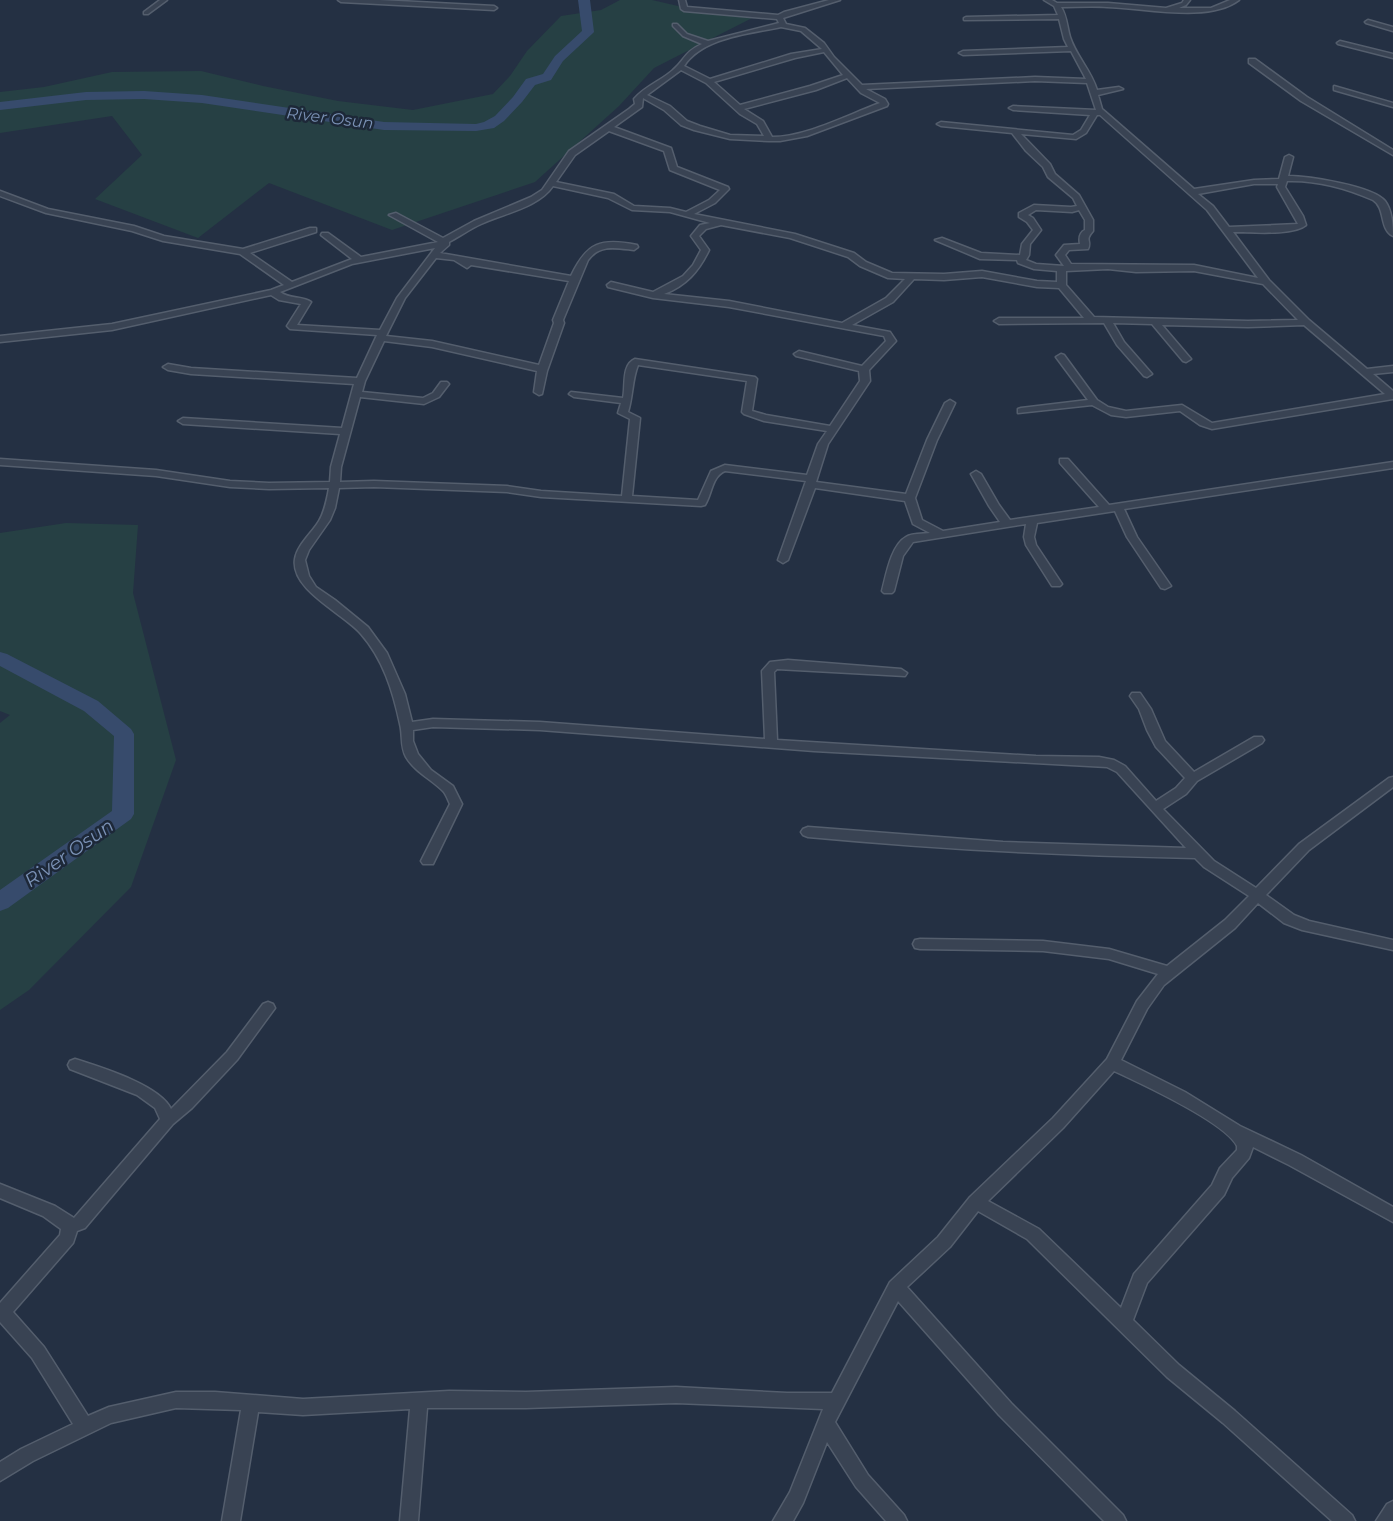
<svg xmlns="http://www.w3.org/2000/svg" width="1393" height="1521" font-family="Montserrat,sans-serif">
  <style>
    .green { fill: #264044 }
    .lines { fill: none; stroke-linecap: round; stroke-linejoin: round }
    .river { fill: #374b6c; fill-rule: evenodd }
    .street-casing { stroke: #545e6d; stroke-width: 3 }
    .street { fill: #394353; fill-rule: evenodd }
    .labels { text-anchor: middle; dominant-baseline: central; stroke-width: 5; stroke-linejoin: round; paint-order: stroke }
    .far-water-label { font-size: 16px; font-style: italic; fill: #7b92b6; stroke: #1d2838 }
    .water-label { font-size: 19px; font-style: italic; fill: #7b92b6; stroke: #1d2838 }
  </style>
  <rect width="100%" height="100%" fill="#243043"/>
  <g class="green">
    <path d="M 620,0 L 652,0 L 704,12 L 756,16 L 654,68 L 619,106 L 535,182 L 392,230 L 269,183 L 198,238 L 95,199 L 142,155 L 112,116 L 0,133 L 0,92 L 44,87 L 112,72 L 201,71 L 263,86 L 338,101 L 413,110 L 493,94 L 510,76 L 527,51 L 561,16 L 601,10 Z"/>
    <path d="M 66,523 L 138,525 L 133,593 L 176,760 L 131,887 L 29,990 L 0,1010 L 0,723 L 10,715 L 0,711 L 0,533 Z"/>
  </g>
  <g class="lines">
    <g class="river">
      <path d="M 578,0 L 590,0 L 594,32 L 592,34 L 563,61 L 551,80 L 535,85 L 522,102 L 504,121 L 494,128 L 476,131 L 384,130 L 202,103 L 144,99 L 86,100 L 0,110 L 0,102 L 86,92 L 144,91 L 202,95 L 384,122 L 476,124 L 484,122 L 495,116 L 513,97 L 526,79 L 543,74 L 555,56 L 582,31 Z"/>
      <path d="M 0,652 L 7,654 L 98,701 L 131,729 L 134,734 L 134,814 L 131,819 L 8,908 L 0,911 L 0,890 L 112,811 L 114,736 L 84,711 L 0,666 Z"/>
    </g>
    <defs>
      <g id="street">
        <path d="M 160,0 L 167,0 L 148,14 L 144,14 L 144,12 Z"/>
        <path d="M 338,0 L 379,0 L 494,6 L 497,8 L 494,10 L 341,2 Z"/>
        <path d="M 679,0 L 685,0 L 687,7 L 778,15 L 784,12 L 829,0 L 840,0 L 783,18 L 786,24 L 805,28 L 824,43 L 834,57 L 862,85 L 1035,77 L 1086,79 L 1071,51 L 963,55 L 959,53 L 963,51 L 1068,47 L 1064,39 L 1059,19 L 964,20 L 964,18 L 966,17 L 1058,15 L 1054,6 L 1044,0 L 1052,0 L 1057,3 L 1108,3 L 1166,8 L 1182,3 L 1184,0 L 1190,0 L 1186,5 L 1179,8 L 1211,8 L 1230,0 L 1239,0 C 1209,23 1145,8 1107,7 C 1092,6 1076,7 1061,7 C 1067,16 1067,27 1070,37 C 1076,56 1091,70 1097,90 L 1119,87 L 1123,89 L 1098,95 L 1102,109 L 1194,189 L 1254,180 L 1279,179 L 1285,157 L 1289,155 L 1293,157 L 1288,176 C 1308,176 1373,186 1385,201 C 1392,210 1393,225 1393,236 C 1379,229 1386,208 1373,200 C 1346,188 1316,180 1287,181 L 1285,187 L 1303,216 L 1306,225 C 1293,236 1251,232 1233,232 L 1269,280 L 1309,320 L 1367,369 L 1393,366 L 1393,372 L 1373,374 L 1393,391 L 1393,399 L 1212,429 L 1200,425 L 1180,411 L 1126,417 L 1111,415 L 1092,405 L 1018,413 L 1018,409 L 1021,408 L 1088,400 L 1056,357 L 1061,354 L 1064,355 L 1097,400 L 1108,407 L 1126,411 L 1182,405 L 1212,423 L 1385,394 L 1304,325 L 1248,327 L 1162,325 L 1191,359 L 1186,362 L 1183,361 L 1152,324 L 1113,323 L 1124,342 L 1152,374 L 1147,377 L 1144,376 L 1117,345 L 1104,323 L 999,324 L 994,321 L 999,318 L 1084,318 L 1059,288 L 1037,287 L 982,277 L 944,280 L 914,279 L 893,302 L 852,325 L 890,332 L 896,341 L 869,370 L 870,381 L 828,444 L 816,482 L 906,494 L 927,440 L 945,403 L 950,400 L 955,403 L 937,440 L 915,498 L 922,520 L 943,531 L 1000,522 L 989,506 L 971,474 L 976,471 L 981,474 L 999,505 L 1010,520 L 1099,507 L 1060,463 L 1060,459 L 1068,459 L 1109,505 L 1393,462 L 1393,468 L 1124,509 L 1137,537 L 1171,586 L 1165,589 L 1161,588 L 1127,537 L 1115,511 L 1037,523 L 1034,537 L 1036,545 L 1062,584 L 1060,586 L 1052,586 L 1026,545 L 1024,537 L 1026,524 L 913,542 L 903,556 L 894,591 L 892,593 L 884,593 L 882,591 C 886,576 891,545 906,537 C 912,533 923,534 930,533 L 913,524 L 905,501 L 815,488 L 788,560 L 783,563 L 778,560 L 806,481 L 725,471 C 712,476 712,494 705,505 L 701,506 L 541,497 L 507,492 L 374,487 L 339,488 L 335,508 L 330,520 L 309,550 L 305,560 L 309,576 L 316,587 L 335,600 L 368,627 L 387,653 L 405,694 L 412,722 L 433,719 L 540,722 L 765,739 L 762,671 L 770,662 L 788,660 L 901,669 L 907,673 L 905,676 L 777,669 L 774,672 L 777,740 L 1036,756 L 1099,757 L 1114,760 L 1125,766 L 1156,801 L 1176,788 L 1185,778 L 1156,747 L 1147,730 L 1139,709 L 1130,696 L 1132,693 L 1140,693 L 1151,709 L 1165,741 L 1194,772 L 1254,737 L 1262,737 L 1264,740 L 1262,743 L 1197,781 L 1186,794 L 1163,809 L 1214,861 L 1256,888 L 1299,844 L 1389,778 L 1393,777 L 1393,787 L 1309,850 L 1266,895 L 1294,915 L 1309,921 L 1393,940 L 1393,950 L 1302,930 L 1284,923 L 1258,903 L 1235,928 L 1164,985 L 1147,1009 L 1121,1060 L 1185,1092 L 1240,1126 L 1301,1155 L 1393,1207 L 1393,1222 L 1289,1165 L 1253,1147 L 1249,1158 L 1232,1178 L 1224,1195 L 1147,1283 L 1133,1320 L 1179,1365 L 1235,1411 L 1352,1515 L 1355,1521 L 1332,1521 L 1223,1423 L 1167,1377 L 1027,1239 L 978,1211 L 950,1247 L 907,1287 L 1011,1403 L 1123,1515 L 1126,1521 L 1104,1521 L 999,1415 L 898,1301 L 835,1422 L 868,1475 L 904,1515 L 907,1521 L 886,1521 L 856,1487 L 827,1442 L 803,1503 L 793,1521 L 773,1521 L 790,1492 L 823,1409 L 676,1403 L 526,1408 L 427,1408 L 418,1521 L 400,1521 L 410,1409 L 303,1415 L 258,1412 L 240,1521 L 222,1521 L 241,1410 L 176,1408 L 111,1423 L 33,1461 L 0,1481 L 0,1462 L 21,1449 L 73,1424 L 32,1358 L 0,1322 L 0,1303 L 60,1235 L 61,1229 L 43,1216 L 0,1198 L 0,1184 L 55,1206 L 74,1218 L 160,1119 L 155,1108 L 137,1095 L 70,1069 L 68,1065 L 70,1061 L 75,1059 C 100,1067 160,1085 171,1109 L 227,1052 L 263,1004 L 268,1002 L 273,1004 L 275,1008 L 237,1060 L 192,1108 L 173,1124 L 85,1228 L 77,1231 L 73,1243 L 13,1312 L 44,1347 L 88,1416 L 109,1407 L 176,1392 L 215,1392 L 303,1399 L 449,1391 L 526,1392 L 676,1387 L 787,1393 L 832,1393 L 890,1282 L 938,1237 L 970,1197 L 1053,1118 L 1107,1059 L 1137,1001 L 1158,974 L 1109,959 L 1043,951 L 920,949 L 915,948 L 913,944 L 915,940 L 920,939 L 1043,941 L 1109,949 L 1167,966 L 1225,920 L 1249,896 L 1204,867 L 1195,858 C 1066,856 937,849 808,837 L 803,835 L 801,832 L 803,829 L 808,827 L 1003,842 L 1186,848 L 1117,772 L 1107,767 L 814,751 L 540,730 L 433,727 L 413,730 L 413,741 L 418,754 L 431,770 L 453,786 L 462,804 L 433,864 L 423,864 L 421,861 L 450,804 C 448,800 446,794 443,791 C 431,779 415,772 406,757 C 400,746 403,735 400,724 C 393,691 383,659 361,634 C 343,613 290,590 295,559 C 297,545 312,533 319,521 C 325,511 327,499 329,488 L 269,489 L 230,487 L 156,476 L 0,465 L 0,459 L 156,470 L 230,481 L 269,483 L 330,482 L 331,467 L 340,434 L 183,424 L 178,421 L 183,418 L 342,428 L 354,384 L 191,374 L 168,370 L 163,367 L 168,364 L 191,368 L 357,378 L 377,335 L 290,329 L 287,326 L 301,304 L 279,300 L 271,295 L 112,330 L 0,342 L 0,336 L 112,324 L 271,290 L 284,285 L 240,254 L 163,241 L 132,231 L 46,213 L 0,196 L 0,191 L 48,209 L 134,226 L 164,236 L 243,249 L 310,228 L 316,228 L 316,232 L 250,253 L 292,282 L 352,259 L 321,235 L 322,233 L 328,233 L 361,257 L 438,242 L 389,215 L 396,213 L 443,238 L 474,221 L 531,197 L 542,190 L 569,151 L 629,109 L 635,104 L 634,99 C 645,86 661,81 673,70 C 685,60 684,52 702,44 L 683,36 L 673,26 L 673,24 L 677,24 L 687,34 L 708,41 L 779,23 L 777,19 L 684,11 L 681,9 ZM 781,27 L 801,31 L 822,49 L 791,54 L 710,79 L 684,66 C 703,37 750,34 781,27 ZM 824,52 L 843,75 L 810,86 L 740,105 L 714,82 L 795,58 ZM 681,70 L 706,83 L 740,114 L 757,124 L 764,136 L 730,135 L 700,126 L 687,121 L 670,106 L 647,95 ZM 847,78 L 861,93 L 880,103 C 847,115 806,137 772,137 L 763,121 L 744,109 L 816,90 ZM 1035,81 L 1087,83 L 1096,110 L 1013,106 L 1009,108 L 1013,110 L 1090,115 L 1081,130 L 1073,135 L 941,122 L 937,124 L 941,126 L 1012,133 L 1026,151 L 1043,167 L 1048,177 L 1073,198 L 1077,206 L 1071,207 L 1034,205 L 1019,213 L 1019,217 L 1027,222 L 1033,230 L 1022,244 L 1020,255 L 981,253 L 942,238 L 935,240 L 980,259 L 1017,260 L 1018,263 L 1034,269 L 1057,271 L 1057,282 L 1037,281 L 982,271 L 944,274 L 892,273 L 866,262 L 854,253 L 795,234 L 694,214 L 715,203 L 729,189 L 728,187 L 677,167 L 671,148 L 614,127 L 642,107 L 643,98 L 664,110 L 681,125 L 694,130 L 730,139 L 769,141 L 780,141 L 807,136 L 887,106 L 888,104 L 885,99 L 866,89 ZM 1097,115 L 1100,115 L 1207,210 L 1258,278 L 1194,265 L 1071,264 L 1065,255 L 1069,250 L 1088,249 C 1092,240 1084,241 1093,231 L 1093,220 L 1079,195 L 1055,174 L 1050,164 L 1021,134 L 1076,139 L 1086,133 ZM 609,131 L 664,151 L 670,170 L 720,190 L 709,200 L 686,212 L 670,208 L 634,206 L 614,194 L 556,182 L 575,155 ZM 1254,184 L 1278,184 L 1277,187 L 1298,224 L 1229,227 L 1213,206 L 1198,194 ZM 553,186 L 608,198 L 632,210 L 670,212 L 710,223 L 700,225 L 691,236 L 701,250 L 693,265 L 683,276 L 653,292 L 611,282 L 607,285 L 608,287 L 653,298 L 729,307 L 884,336 L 886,341 L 862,366 L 799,351 L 794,354 L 796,356 L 859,371 L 860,381 L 830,426 L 766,415 L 752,411 L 757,379 L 755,377 L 635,359 C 621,365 626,386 623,398 L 571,392 L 569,394 L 574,397 L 621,403 L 618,413 L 630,419 L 622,496 L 541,491 L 507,486 L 374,481 L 340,482 L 341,467 L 360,397 L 424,404 L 439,397 L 449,384 L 447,382 L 441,382 L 433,393 L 423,398 L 362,392 L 365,381 L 384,341 L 432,347 L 537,371 L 534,392 L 539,395 L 542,394 L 547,371 L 564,323 L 563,320 L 588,260 C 600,244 616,248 634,250 L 638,247 L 637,245 C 601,238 587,242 571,276 L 440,253 L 449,245 L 449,242 C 460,236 470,229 481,224 C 504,213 538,208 553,186 ZM 1036,210 L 1072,212 L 1079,210 L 1085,220 L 1085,230 C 1079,233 1079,239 1080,244 L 1064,245 L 1056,255 L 1064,266 L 1036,264 L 1026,260 L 1029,255 L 1030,244 L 1041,230 L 1033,218 L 1028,215 ZM 721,225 L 790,238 L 848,257 L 860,266 L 888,278 L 905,279 L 886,298 L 842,323 L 729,301 L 664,294 C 686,286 699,271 709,250 L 699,236 L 706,229 ZM 435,248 L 397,298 L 380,330 L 297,325 L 311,302 C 303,296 289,299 280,292 L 352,264 ZM 436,258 L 454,260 L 467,268 L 471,265 L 569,281 L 553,320 L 554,323 L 539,365 L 432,341 L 386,336 L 405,298 ZM 1108,269 L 1136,272 L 1194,271 L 1263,284 L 1298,320 L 1248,321 L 1094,317 L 1066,285 L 1066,271 ZM 638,365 L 747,381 L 742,412 L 744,414 L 764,421 L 827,431 L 818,444 L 807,475 L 725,465 L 711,471 L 698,500 L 632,496 L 640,418 L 628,412 C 633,396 632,380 638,365 ZM 1114,1071 C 1140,1083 1226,1123 1237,1146 L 1237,1150 L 1220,1168 L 1212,1185 L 1134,1274 L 1121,1308 L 1039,1229 L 988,1201 L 1063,1128 Z"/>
        <path d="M 1368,20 L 1393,27 L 1393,31 L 1366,23 L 1365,22 Z"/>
        <path d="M 1340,41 L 1393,54 L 1393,58 L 1338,44 L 1337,43 Z"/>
        <path d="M 1249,59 L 1255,59 L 1307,97 L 1393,150 L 1393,155 L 1301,101 L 1249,63 Z"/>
        <path d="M 1334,86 L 1393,103 L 1393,107 L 1334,90 Z"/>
        <path d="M 1393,1501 L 1393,1521 L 1376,1521 L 1387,1504 Z"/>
      </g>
    </defs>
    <use href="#street" class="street-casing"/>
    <use href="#street" class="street"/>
  </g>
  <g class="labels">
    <g class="far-water-label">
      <text transform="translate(330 118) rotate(7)">River Osun</text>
    </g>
    <g class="water-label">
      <text transform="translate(69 853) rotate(-35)">River Osun</text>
    </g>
  </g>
</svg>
